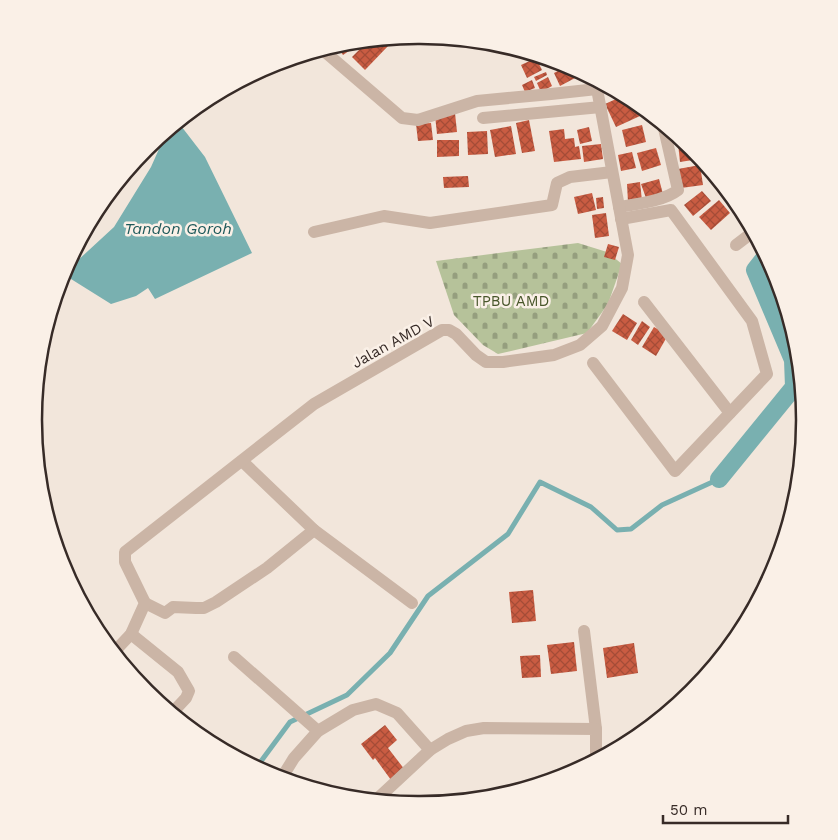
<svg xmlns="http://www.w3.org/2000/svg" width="838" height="840" font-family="'Work Sans',sans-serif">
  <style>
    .cemetery { fill: url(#cemetery-stones) }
    .water { fill: #79b0b0 }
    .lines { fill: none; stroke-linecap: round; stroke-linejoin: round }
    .stream { stroke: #79b0b0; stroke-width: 5 }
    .canal { stroke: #79b0b0; stroke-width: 18 }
    .building { fill: url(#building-cross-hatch) }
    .minor { stroke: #cbb5a6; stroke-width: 12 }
    .labels { text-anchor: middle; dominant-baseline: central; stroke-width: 5; stroke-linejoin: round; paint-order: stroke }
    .park-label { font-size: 15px; fill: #48562a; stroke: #faf0e7 }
    .street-label { font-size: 15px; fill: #372b27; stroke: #faf0e7 }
    .water-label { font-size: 16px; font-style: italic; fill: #1c5859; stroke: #faf0e7 }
    .rim { fill: none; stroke: #372b27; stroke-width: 2.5 }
  </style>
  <defs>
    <pattern id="cemetery-stones" width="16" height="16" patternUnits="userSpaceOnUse" patternTransform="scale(1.25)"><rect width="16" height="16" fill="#b6c29a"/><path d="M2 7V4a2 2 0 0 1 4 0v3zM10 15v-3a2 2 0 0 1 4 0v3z" fill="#959e7e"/></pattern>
    <pattern id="building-cross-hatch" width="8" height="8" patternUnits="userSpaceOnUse" patternTransform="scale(1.25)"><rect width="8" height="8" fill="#c95c42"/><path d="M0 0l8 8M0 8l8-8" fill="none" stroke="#a44c37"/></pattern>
  </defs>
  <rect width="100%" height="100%" fill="#f2e6db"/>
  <path class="cemetery" d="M 578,243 L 607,252 L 622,264 L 608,304 L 587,333 L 498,354 L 483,345 L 454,315 L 436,261 Z"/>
  <path class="water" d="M 178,122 L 205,157 L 252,253 L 155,299 L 148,288 L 136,296 L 111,304 L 63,274 L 114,227 L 151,167 L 167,131 Z"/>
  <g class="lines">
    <path class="stream" d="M 256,768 L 290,722 L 347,695 L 390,653 L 428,596 L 508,534 L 540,482 L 591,507 L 617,530 L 631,529 L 662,505 L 719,479"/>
    <path class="canal" d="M 719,479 L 794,387 L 793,360 L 755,270 L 766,256"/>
  </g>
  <g class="building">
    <path d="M 382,38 L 389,45 L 365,70 L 352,57 L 369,40 Z"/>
    <path d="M 365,40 L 343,55 L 336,45 L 344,42 Z"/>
    <path d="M 536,58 L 542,70 L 527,78 L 521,65 Z"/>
    <path d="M 551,59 L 555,61 L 563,63 L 553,69 L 549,60 Z"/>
    <path d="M 569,65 L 575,78 L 560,86 L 554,73 Z"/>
    <path d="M 546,72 L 547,75 L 536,81 L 534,77 Z"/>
    <path d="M 548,77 L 552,86 L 541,92 L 537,83 Z"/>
    <path d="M 532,80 L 535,88 L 525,92 L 522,85 Z"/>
    <path d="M 625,95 L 633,99 L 640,116 L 616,127 L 605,104 Z"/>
    <path d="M 455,113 L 457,132 L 437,134 L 435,115 Z"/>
    <path d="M 529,120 L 535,151 L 522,153 L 516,123 Z"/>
    <path d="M 431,123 L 433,140 L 418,141 L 416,124 Z"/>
    <path d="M 642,125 L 646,142 L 626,147 L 622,130 Z"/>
    <path d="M 511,126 L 516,154 L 495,157 L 490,130 Z"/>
    <path d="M 589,127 L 592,141 L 580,144 L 577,130 Z"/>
    <path d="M 564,129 L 565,139 L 574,138 L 575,147 L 579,146 L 581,159 L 554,162 L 549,131 Z"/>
    <path d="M 487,131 L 488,154 L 468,155 L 467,132 Z"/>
    <path d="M 437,140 L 459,140 L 459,156 L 437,157 Z"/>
    <path d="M 685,142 L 692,148 L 698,156 L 699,159 L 680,162 L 678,143 Z"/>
    <path d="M 601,144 L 603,159 L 584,162 L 582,146 Z"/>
    <path d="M 656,148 L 661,165 L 642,171 L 637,153 Z"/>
    <path d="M 632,152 L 636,168 L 621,171 L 618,155 Z"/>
    <path d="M 700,165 L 703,185 L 681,188 L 678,169 Z"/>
    <path d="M 468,176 L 469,187 L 444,188 L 443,177 Z"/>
    <path d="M 659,179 L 663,194 L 646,198 L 641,184 Z"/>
    <path d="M 640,182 L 642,201 L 628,202 L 627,184 Z"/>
    <path d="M 702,191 L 711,201 L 693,216 L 684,205 Z"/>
    <path d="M 592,193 L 596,210 L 578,214 L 574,197 Z"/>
    <path d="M 603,197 L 604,208 L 597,209 L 596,198 Z"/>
    <path d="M 719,200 L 730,213 L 711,230 L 699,217 Z"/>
    <path d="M 606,213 L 609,236 L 595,238 L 592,215 Z"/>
    <path d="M 608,244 L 619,247 L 615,260 L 604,257 Z"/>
    <path d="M 623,314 L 637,323 L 627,340 L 612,331 Z"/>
    <path d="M 642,321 L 650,327 L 638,345 L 631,340 Z"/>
    <path d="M 654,327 L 668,335 L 656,356 L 642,347 Z"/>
    <path d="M 533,590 L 536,621 L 512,623 L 509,592 Z"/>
    <path d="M 574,642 L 577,671 L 551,674 L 547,645 Z"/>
    <path d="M 634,643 L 638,673 L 607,678 L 603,648 Z"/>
    <path d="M 540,655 L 541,677 L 522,678 L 520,656 Z"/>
    <path d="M 385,725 L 397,740 L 388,748 L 405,770 L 391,780 L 375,758 L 373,760 L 361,744 Z"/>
  </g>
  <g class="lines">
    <g class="minor">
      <path d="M 323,49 L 324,51 L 402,118 L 418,120 L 477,101 L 551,94 L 597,89"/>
      <path d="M 483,118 L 601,107"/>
      <path d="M 619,207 C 637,204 664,201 678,190 L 663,124"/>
      <path d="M 314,232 L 384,216 L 430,223 L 552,205 L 557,183 L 570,177 L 612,172"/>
      <path d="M 736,245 L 753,232"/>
      <path d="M 644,302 L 730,413"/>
      <path d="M 593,363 L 675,471 L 767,374 L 752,321 L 671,210 L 621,219"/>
      <path d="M 242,461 L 314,530 L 412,603"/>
      <path d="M 145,603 L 165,613 L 173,607 L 196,608 L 204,608 L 216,602 L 267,568 L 314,530"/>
      <path d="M 584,631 L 596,729"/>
      <path d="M 131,634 L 178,672 L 189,691 L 186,698 L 172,713"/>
      <path d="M 114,652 L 131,634 L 145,603 L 125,562 L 125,552 L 314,404 L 442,330 L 449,330 L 456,334 L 476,355 L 486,362 L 503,362 L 554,355 L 580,345 L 602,326 L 622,288 L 628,255 L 597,89 L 598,81"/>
      <path d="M 234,657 L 318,731"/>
      <path d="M 281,779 L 294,758 L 318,731 L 353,710 L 376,704 L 397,713 L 430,750 L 448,739 L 466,731 L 484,728 L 596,729 L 596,760"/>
      <path d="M 375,801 L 430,750"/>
    </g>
  </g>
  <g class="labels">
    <g class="park-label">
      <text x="511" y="301">TPBU AMD</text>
    </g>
    <g class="street-label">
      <text transform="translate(393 342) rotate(-29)">Jalan AMD V</text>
    </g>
    <g class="water-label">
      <text x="178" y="228">Tandon Goroh</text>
    </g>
  </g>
  <path d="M0 0H838V840H0ZM418 44H420A376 376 0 0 1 796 420V420A376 376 0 0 1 420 796H418A376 376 0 0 1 42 420V420A376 376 0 0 1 418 44Z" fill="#faf0e7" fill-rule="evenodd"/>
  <path class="rim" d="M418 44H420A376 376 0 0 1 796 420V420A376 376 0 0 1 420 796H418A376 376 0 0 1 42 420V420A376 376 0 0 1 418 44Z"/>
  <path d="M663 815v8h125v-8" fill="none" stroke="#372b27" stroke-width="2.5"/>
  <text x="670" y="815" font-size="15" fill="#372b27" stroke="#faf0e7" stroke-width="4" paint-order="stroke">50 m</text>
</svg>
